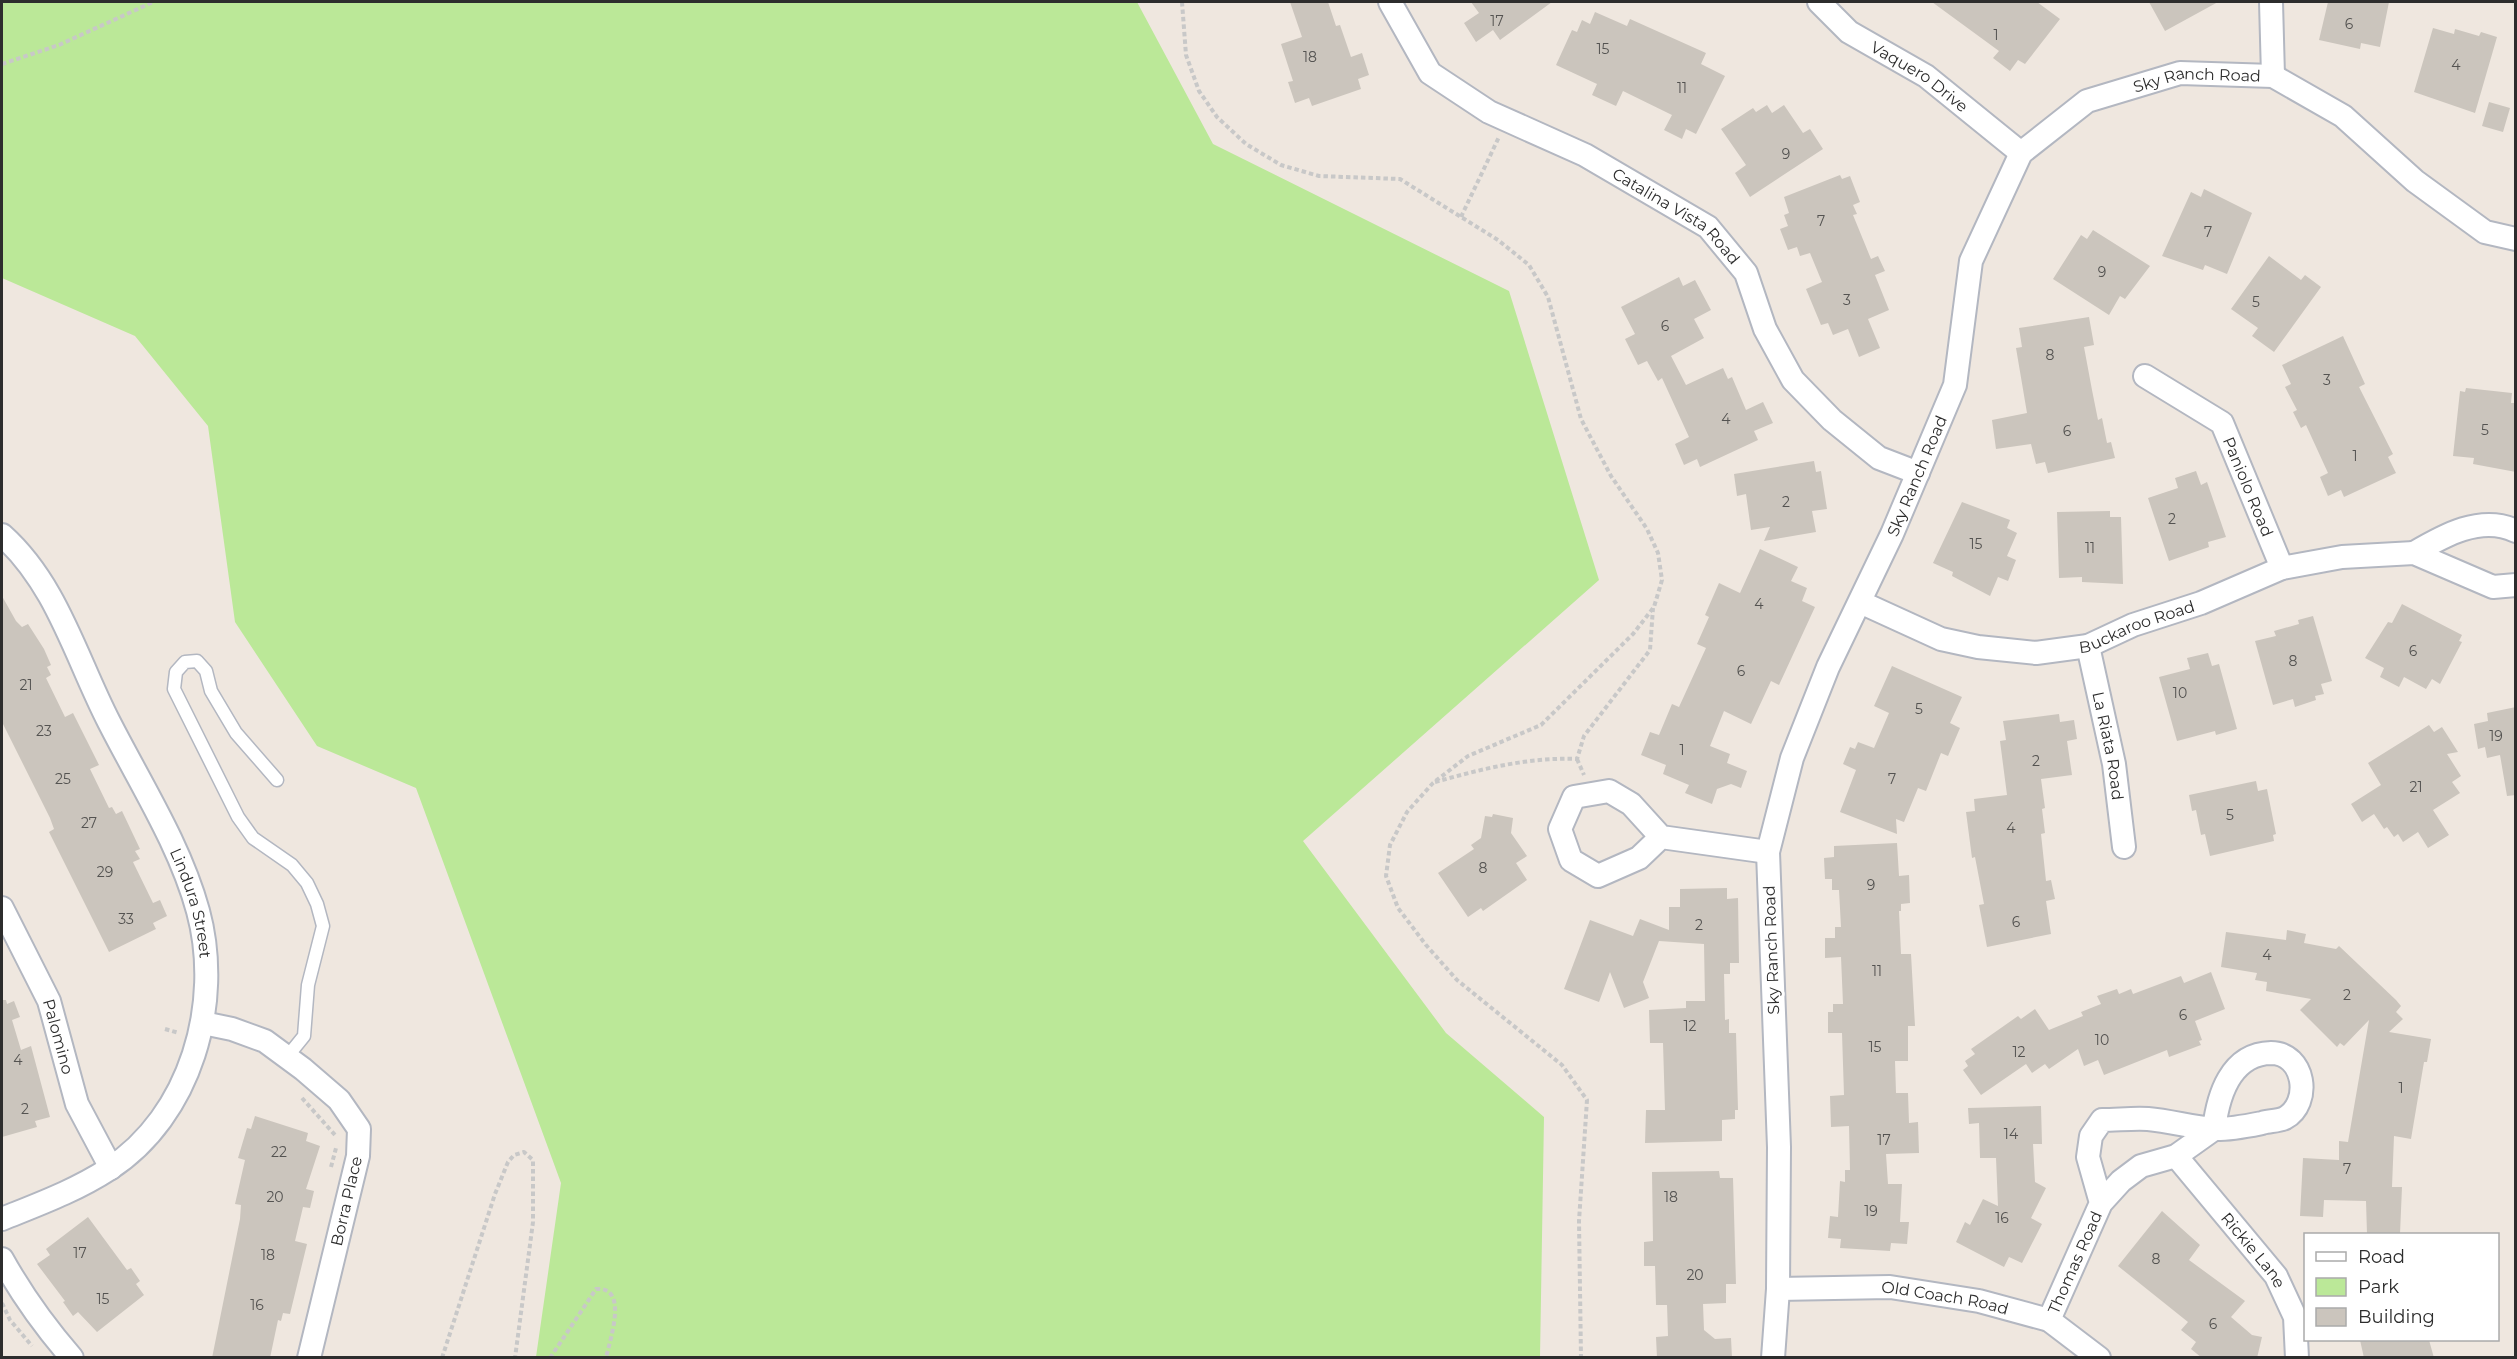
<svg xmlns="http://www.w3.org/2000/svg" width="2517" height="1359" viewBox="0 0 2517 1359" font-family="Montserrat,sans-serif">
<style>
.green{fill:#bbe898}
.building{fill:#cbc5bd}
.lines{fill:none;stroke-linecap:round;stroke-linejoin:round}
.lane-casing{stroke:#b3b7c1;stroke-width:15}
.street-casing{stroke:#b3b7c1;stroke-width:26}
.path{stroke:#c8c8c8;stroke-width:4;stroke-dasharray:4.5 3;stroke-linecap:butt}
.lane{stroke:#fff;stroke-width:12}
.street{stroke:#fff;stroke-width:22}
.labels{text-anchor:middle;stroke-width:6;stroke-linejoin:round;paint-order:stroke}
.number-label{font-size:14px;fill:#545351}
.street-label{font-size:16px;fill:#2d2d2d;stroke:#fff}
</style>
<rect width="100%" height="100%" fill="#efe7df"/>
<path class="green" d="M2 2H1137L1213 144 1509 291 1599 580 1303 841 1446 1033 1544 1117 1540 1357H536L561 1183 416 788 317 746 235 622 208 426 135 336 2 278Z"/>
<path class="building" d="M1290 2H1328L1336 26 1340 25 1351 57 1362 53 1369 75 1358 79 1361 89 1312 106 1309 98 1295 103 1288 82 1293 81 1281 44 1302 37Z
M1471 2H1552L1500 40 1493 30 1476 42 1464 23 1479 13Z
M1932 2H2037L2060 19 2025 64 2018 60 2010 71 1993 58 1999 51Z
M2149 2H2218L2165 31Z
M2328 2H2389L2380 47 2361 43 2360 49 2319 40Z
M1595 12 1627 26 1630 19 1706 53 1701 64 1725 76 1696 134 1686 129 1682 139 1664 130 1672 115 1623 91 1616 106 1592 95 1597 84 1556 65 1572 30 1577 32 1582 20 1590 24Z
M2433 28 2454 34 2455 29 2479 36 2481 32 2497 37 2475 113 2414 92Z
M2489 102 2510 108 2503 132 2482 126Z
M1767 105 1772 113 1784 105 1803 133 1810 129 1823 149 1750 197 1735 173 1746 165 1721 129 1753 108 1756 112Z
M1840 175 1842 179 1850 176 1860 202 1853 205 1857 214 1853 215 1871 259 1878 256 1885 271 1875 275 1889 310 1868 319 1880 348 1859 357 1848 329 1833 335 1828 323 1821 325 1806 289 1822 282 1810 253 1800 256 1797 247 1788 250 1780 229 1788 226 1784 215 1789 213 1784 197Z
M2204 189 2252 213 2227 274 2205 265 2203 270 2162 256 2191 192 2201 197Z
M2093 230 2150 266 2125 299 2120 296 2109 315 2053 279 2081 235 2087 239Z
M2269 256 2301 280 2305 275 2321 287 2274 352 2252 336 2258 328 2231 309Z
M1679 277 1683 286 1695 280 1711 310 1694 319 1704 338 1671 356 1686 385 1723 368 1728 379 1732 377 1746 410 1763 402 1773 423 1754 431 1758 440 1700 467 1697 459 1684 465 1675 444 1689 437 1662 378 1658 381 1647 361 1638 365 1625 339 1635 334 1621 307Z
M2089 317 2094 345 2084 347 2092 390 2098 420 2102 418 2107 443 2111 442 2115 458 2048 473 2045 462 2036 464 2031 444 1996 449 1992 420 2027 413 2016 348 2022 347 2019 328Z
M2343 336 2365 384 2359 387 2393 454 2388 457 2396 473 2344 497 2341 490 2328 496 2320 477 2328 473 2306 425 2301 428 2293 412 2297 410 2285 387 2291 384 2282 365Z
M2466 388 2512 393 2511 403H2516V472L2473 464 2474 458 2453 456 2460 391 2465 392Z
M1814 461 1816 472 1821 471 1827 509 1812 511 1816 532 1764 541 1770 527 1751 530 1746 494 1737 496 1734 474Z
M2196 471 2201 485 2207 482 2226 537 2208 542 2209 547 2169 561 2148 498 2178 488 2175 478Z
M1962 502 2010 520 2007 528 2017 533 2007 556 2016 560 2008 581 1998 577 1990 596 1952 576 1953 572 1933 563Z
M2110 511V517H2121L2123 584 2082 582V577L2059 578 2057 512Z
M1760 549 1798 567 1791 581 1807 588 1802 601 1815 607 1779 685 1771 681 1751 724 1724 711 1710 746 1730 754 1727 763 1747 771 1741 788 1731 784 1717 789 1712 804 1685 793 1689 785 1663 774 1666 765 1641 755 1650 732 1659 735 1672 704 1679 707 1706 648 1697 644 1709 617 1705 615 1719 583 1740 593Z
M2 596 16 621 22 627 28 624 44 649 51 665 47 667 51 675 46 678 65 717 73 713 99 765 90 769 109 808 112 807 116 814 122 811 140 849 135 851 140 859 133 862 153 903 160 900 167 916 153 923 156 929 109 952 49 832 54 829 50 818 2 722Z
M2402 604 2462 635 2459 641 2462 642 2440 684 2432 679 2426 689 2404 677 2399 687 2380 677 2384 668 2365 658 2388 622 2392 623Z
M2313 616 2332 681 2321 684 2324 694 2315 696 2316 700 2295 707 2293 699 2273 705 2255 641 2276 636 2274 631 2299 624 2298 620Z
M2208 653 2212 666 2219 664 2237 729 2216 735 2215 731 2177 741 2159 677 2190 669 2187 658Z
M1892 666 1962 697 1950 723 1960 728 1948 756 1941 753 1926 791 1918 788 1904 822 1896 819 1897 834 1840 812 1856 770 1843 764 1850 747 1855 749 1858 742 1874 748 1889 713 1874 706Z
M2516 707V795L2507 796 2500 755 2487 758 2485 747 2478 749 2474 724 2488 721 2487 713Z
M2059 714 2060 722 2074 720 2077 739 2067 741 2072 775 2041 779 2045 808 2042 809 2045 833 2041 834 2046 881 2051 880 2055 899 2046 901 2051 934 1987 947 1979 905 1984 904 1975 857 1972 858 1966 812 1975 811 1974 799 2007 795 2000 741 2006 740 2003 721Z
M2429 725 2434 732 2442 727 2458 752 2447 754 2461 776 2452 782 2460 793 2433 810 2449 835 2428 848 2418 832 2403 842 2398 834 2394 837 2387 827 2384 829 2374 814 2362 822 2351 804 2381 785 2368 763Z
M2256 781 2258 791 2267 789 2276 834 2273 835 2274 841 2210 856 2205 834 2201 835 2196 810 2192 811 2189 795Z
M1493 814 1513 818 1511 833 1527 856 1516 863 1527 880 1483 911 1481 908 1468 917 1438 873 1474 849 1471 845 1481 838 1485 816 1492 817Z
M1897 843 1899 876 1909 875 1910 903 1901 904V911H1899L1901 954H1911L1915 1026H1908V1061H1895L1896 1093H1908L1909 1123 1918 1122 1919 1153 1886 1154 1888 1184H1902L1900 1222H1909L1907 1244 1891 1243 1890 1251 1840 1248 1841 1239 1828 1238 1830 1216 1838 1217 1840 1181 1845 1182V1170H1850L1849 1126 1831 1127 1830 1096 1844 1095 1842 1033H1828V1012H1833V1004H1843L1841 957 1825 958V938H1835V927H1841L1839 890H1832V879H1825L1824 858 1834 857V846Z
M1727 888V899L1738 898 1739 963H1730V974H1724L1725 1020 1729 1019V1033H1736L1738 1110H1735V1119L1722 1120V1141L1645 1143 1646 1110H1665L1663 1043H1650L1649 1010 1686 1008V1001H1705L1704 944 1659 941 1643 982 1649 998 1624 1008 1610 972 1599 1002 1564 989 1590 920 1633 936 1640 919 1669 930V907H1680V889Z
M2287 930 2306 934 2304 943 2336 949 2339 946 2396 1000 2401 1006 2396 1012 2403 1019 2389 1032 2431 1039 2427 1062H2424L2411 1139 2394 1136 2392 1187H2402L2400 1234H2367L2366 1201 2324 1200 2323 1217 2300 1216 2303 1158 2339 1160V1141L2348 1142 2369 1020 2344 1046 2340 1043 2337 1047 2300 1010 2311 999 2266 991 2267 982 2255 980 2257 973 2221 967 2226 932 2286 940Z
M2211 972 2225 1009 2195 1021 2202 1040 2199 1041 2201 1045 2169 1057 2167 1050 2104 1075 2098 1060 2084 1066 2078 1049 2049 1069 2045 1064 2032 1073 2026 1064 1981 1095 1963 1070 1968 1066 1965 1061 1975 1054 1971 1049 2018 1016 2021 1019 2035 1009 2049 1030 2083 1016 2081 1012 2101 1004 2097 996 2117 989 2119 994 2131 989 2133 994 2181 976 2184 983Z
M2 1000H6L7 1004 14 1001 20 1017 12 1020 21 1050 31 1046 50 1117 35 1121 37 1127 2 1137Z
M2041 1106 2042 1144H2033L2035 1182 2046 1188 2031 1218 2042 1224 2022 1263 2009 1257 2004 1267 1956 1242 1965 1222 1970 1225 1983 1199 1998 1206 1996 1158H1980L1979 1123 1969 1124 1968 1108Z
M255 1116 308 1133 306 1141 320 1146 306 1189 314 1191 310 1208 303 1207 295 1241 307 1244 290 1314 283 1313 281 1321 278 1320 270 1358H212L240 1219 241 1205 235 1204 245 1160 238 1158 247 1128 251 1129Z
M1719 1171 1720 1178H1733L1736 1284H1726V1303L1703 1304 1704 1330 1715 1339 1731 1338 1732 1358H1657L1656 1337 1668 1336 1667 1305H1656L1655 1266H1644V1242L1653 1241 1652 1172Z
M2162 1211 2200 1245 2189 1260 2245 1301 2231 1317 2252 1335 2262 1337 2257 1358H2202L2191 1349 2196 1342 2181 1330 2188 1322 2118 1266Z
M88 1217 127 1270 131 1268 140 1281 136 1284 144 1295 97 1332 78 1312 73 1316 63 1302 65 1301 37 1264 50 1255 46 1249Z
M2360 1340H2429L2434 1358H2364Z"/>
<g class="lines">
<g class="lane-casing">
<path id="lane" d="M277 780 236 733 211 691 206 671 197 661 185 662 176 672 174 689 238 817 253 838 292 865 307 883 317 904 323 926 308 985 304 1036 287 1057"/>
</g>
<g class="street-casing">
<g id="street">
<path id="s1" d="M1390 2 1430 73 1489 112 1585 155 1708 227 1746 273 1765 329 1793 380 1832 420 1879 458 1918 473"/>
<path id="s2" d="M1819 2 1849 32 1926 76 2021 153"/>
<path d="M2271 2 2273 76"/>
<path id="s3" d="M2145 376 2222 423 2282 568"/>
<path id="s4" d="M2 535C57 584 76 658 109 722 140 783 180 845 198 911 223 1003 191 1116 109 1169 75 1191 39 1204 2 1219"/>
<path d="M2414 553C2443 536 2481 514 2516 531"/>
<path id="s5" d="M1860 602 1941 639 1978 647 2036 653 2088 646 2133 625 2201 603 2282 568 2342 557 2414 553 2493 587 2516 585"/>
<path id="s6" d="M2088 646 2114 764 2124 847"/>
<path d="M1661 837 1639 858 1598 876 1571 860 1560 829 1574 797 1609 791 1631 804 1661 837 1768 852"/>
<path id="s7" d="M2 908 49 1001 77 1104 111 1168"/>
<path d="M203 1023 232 1029 265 1041 303 1069 339 1100 359 1129 358 1156 309 1358"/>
<path id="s8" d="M2176 1156 2276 1276 2295 1317 2297 1358"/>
<path d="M2 1259C22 1295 45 1327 72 1358"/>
<path id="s9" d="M1778 1289 1890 1287 1979 1301 2049 1320 2099 1358"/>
<path id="s10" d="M2049 1320 2101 1203 2088 1157 2091 1136 2102 1120C2117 1120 2133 1118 2148 1119 2170 1121 2191 1127 2212 1129 2228 1130 2247 1126 2262 1123 2269 1121 2279 1121 2285 1118 2312 1103 2305 1053 2271 1053 2230 1054 2218 1096 2214 1129L2176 1156 2141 1166 2121 1181 2101 1203"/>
<path id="s11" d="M1773 1358 1778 1289 1779 1147 1768 852 1792 758 1828 667 1892 534 1955 385 1971 261 2021 153 2087 101 2180 73 2273 76 2343 116 2415 181 2485 232 2516 239"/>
</g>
</g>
<path class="path" d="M1182 2 1186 55 1199 91 1217 117 1246 144 1281 165 1319 176 1400 179 1498 240 1529 265 1548 297 1581 419 1611 476 1647 529 1658 553 1662 580 1654 607 1633 634 1541 725 1468 756 1433 783 1407 812 1390 845 1386 876 1398 908 1426 945 1457 980 1562 1065 1587 1100 1579 1221 1581 1358
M2 64 59 45 153 2
M1461 217 1499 137
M1577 759 1584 775
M1435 782C1482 769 1528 757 1577 759L1584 736 1650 650 1653 608
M165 1029 179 1033
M302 1098 335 1135
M331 1167 336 1148
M2 1303 10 1320 32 1346
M442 1358 495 1194 508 1162 514 1155 524 1152 533 1160V1222L515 1358
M550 1358 596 1289C629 1286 610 1339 606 1358"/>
<use href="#lane" class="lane"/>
<use href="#street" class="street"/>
</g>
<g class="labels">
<g class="number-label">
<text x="1497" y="26">17</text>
<text x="2349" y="29">6</text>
<text x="1996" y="40">1</text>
<text x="1603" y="54">15</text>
<text x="1310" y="62">18</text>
<text x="2456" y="70">4</text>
<text x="1682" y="93">11</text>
<text x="1786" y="159">9</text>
<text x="1821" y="226">7</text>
<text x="2208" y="237">7</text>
<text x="2102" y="277">9</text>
<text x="1847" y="305">3</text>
<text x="2256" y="307">5</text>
<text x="1665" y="331">6</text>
<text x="2050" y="360">8</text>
<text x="2327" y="385">3</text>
<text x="1726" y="424">4</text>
<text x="2485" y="435">5</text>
<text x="2067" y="436">6</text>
<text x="2355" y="461">1</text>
<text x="1786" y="507">2</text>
<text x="2172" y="524">2</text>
<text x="1976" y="549">15</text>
<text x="2090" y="553">11</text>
<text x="1759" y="609">4</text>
<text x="2413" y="656">6</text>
<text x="2293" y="666">8</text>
<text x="1741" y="676">6</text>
<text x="26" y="690">21</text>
<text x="2180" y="698">10</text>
<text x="1919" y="714">5</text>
<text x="44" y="736">23</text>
<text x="2496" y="741">19</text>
<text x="1682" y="755">1</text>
<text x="2036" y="766">2</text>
<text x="63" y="784">25</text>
<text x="1892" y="784">7</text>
<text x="2416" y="792">21</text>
<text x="2230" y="820">5</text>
<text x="89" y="828">27</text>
<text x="2011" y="833">4</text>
<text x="1483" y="873">8</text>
<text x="105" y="877">29</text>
<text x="1871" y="890">9</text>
<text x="126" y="924">33</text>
<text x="2016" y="927">6</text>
<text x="1699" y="930">2</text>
<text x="2267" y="960">4</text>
<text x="1877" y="976">11</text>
<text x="2347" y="1000">2</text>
<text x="2183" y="1020">6</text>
<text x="1690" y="1031">12</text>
<text x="2102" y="1045">10</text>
<text x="1875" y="1052">15</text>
<text x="2019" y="1057">12</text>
<text x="18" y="1065">4</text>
<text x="2401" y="1093">1</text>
<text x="25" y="1114">2</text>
<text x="2011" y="1139">14</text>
<text x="1884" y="1145">17</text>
<text x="279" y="1157">22</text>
<text x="2347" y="1174">7</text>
<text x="275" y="1202">20</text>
<text x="1671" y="1202">18</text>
<text x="1871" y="1216">19</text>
<text x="2002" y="1223">16</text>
<text x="80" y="1258">17</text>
<text x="268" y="1260">18</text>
<text x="2156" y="1264">8</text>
<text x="1695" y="1280">20</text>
<text x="103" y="1304">15</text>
<text x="257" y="1310">16</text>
<text x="2213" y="1329">6</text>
</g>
<g class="street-label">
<text dy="6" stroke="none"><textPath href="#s2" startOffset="126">Vaquero Drive</textPath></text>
<text dy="6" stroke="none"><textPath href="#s11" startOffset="1452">Sky Ranch Road</textPath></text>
<text dy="6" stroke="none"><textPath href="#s1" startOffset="368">Catalina Vista Road</textPath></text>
<text dy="6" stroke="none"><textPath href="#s11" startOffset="912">Sky Ranch Road</textPath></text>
<text dy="6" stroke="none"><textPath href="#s3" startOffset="159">Paniolo Road</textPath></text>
<text dy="6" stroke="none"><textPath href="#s5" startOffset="290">Buckaroo Road</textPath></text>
<text dy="6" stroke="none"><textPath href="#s6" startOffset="102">La Riata Road</textPath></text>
<text dy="6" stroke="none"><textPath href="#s4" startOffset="417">Lindura Street</textPath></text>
<text transform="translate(1771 950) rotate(-92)" y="6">Sky Ranch Road</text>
<text dy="6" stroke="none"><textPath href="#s7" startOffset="141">Palomino</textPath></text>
<text transform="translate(346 1201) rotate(-77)" y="6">Borra Place</text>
<text dy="6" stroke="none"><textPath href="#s8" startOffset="122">Rickie Lane</textPath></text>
<text dy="6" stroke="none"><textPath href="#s10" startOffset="63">Thomas Road</textPath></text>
<text dy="6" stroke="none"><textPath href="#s9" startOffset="168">Old Coach Road</textPath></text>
</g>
</g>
<rect width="2517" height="1359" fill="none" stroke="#2d2d2d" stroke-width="6"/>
<rect x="2304" y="1233" width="195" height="108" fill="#ffffff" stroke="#ababab" stroke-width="1.5"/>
<rect x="2316" y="1252" width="30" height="9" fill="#ffffff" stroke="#ababab" stroke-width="1.5"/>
<text x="2358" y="1263" font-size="18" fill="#2d2d2d">Road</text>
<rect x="2316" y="1278" width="30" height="18" fill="#bbe898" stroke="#ababab" stroke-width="1.5"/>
<text x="2358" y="1293" font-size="18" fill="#2d2d2d">Park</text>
<rect x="2316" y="1308" width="30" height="18" fill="#cbc5bd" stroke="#ababab" stroke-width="1.5"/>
<text x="2358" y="1323" font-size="18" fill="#2d2d2d">Building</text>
</svg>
